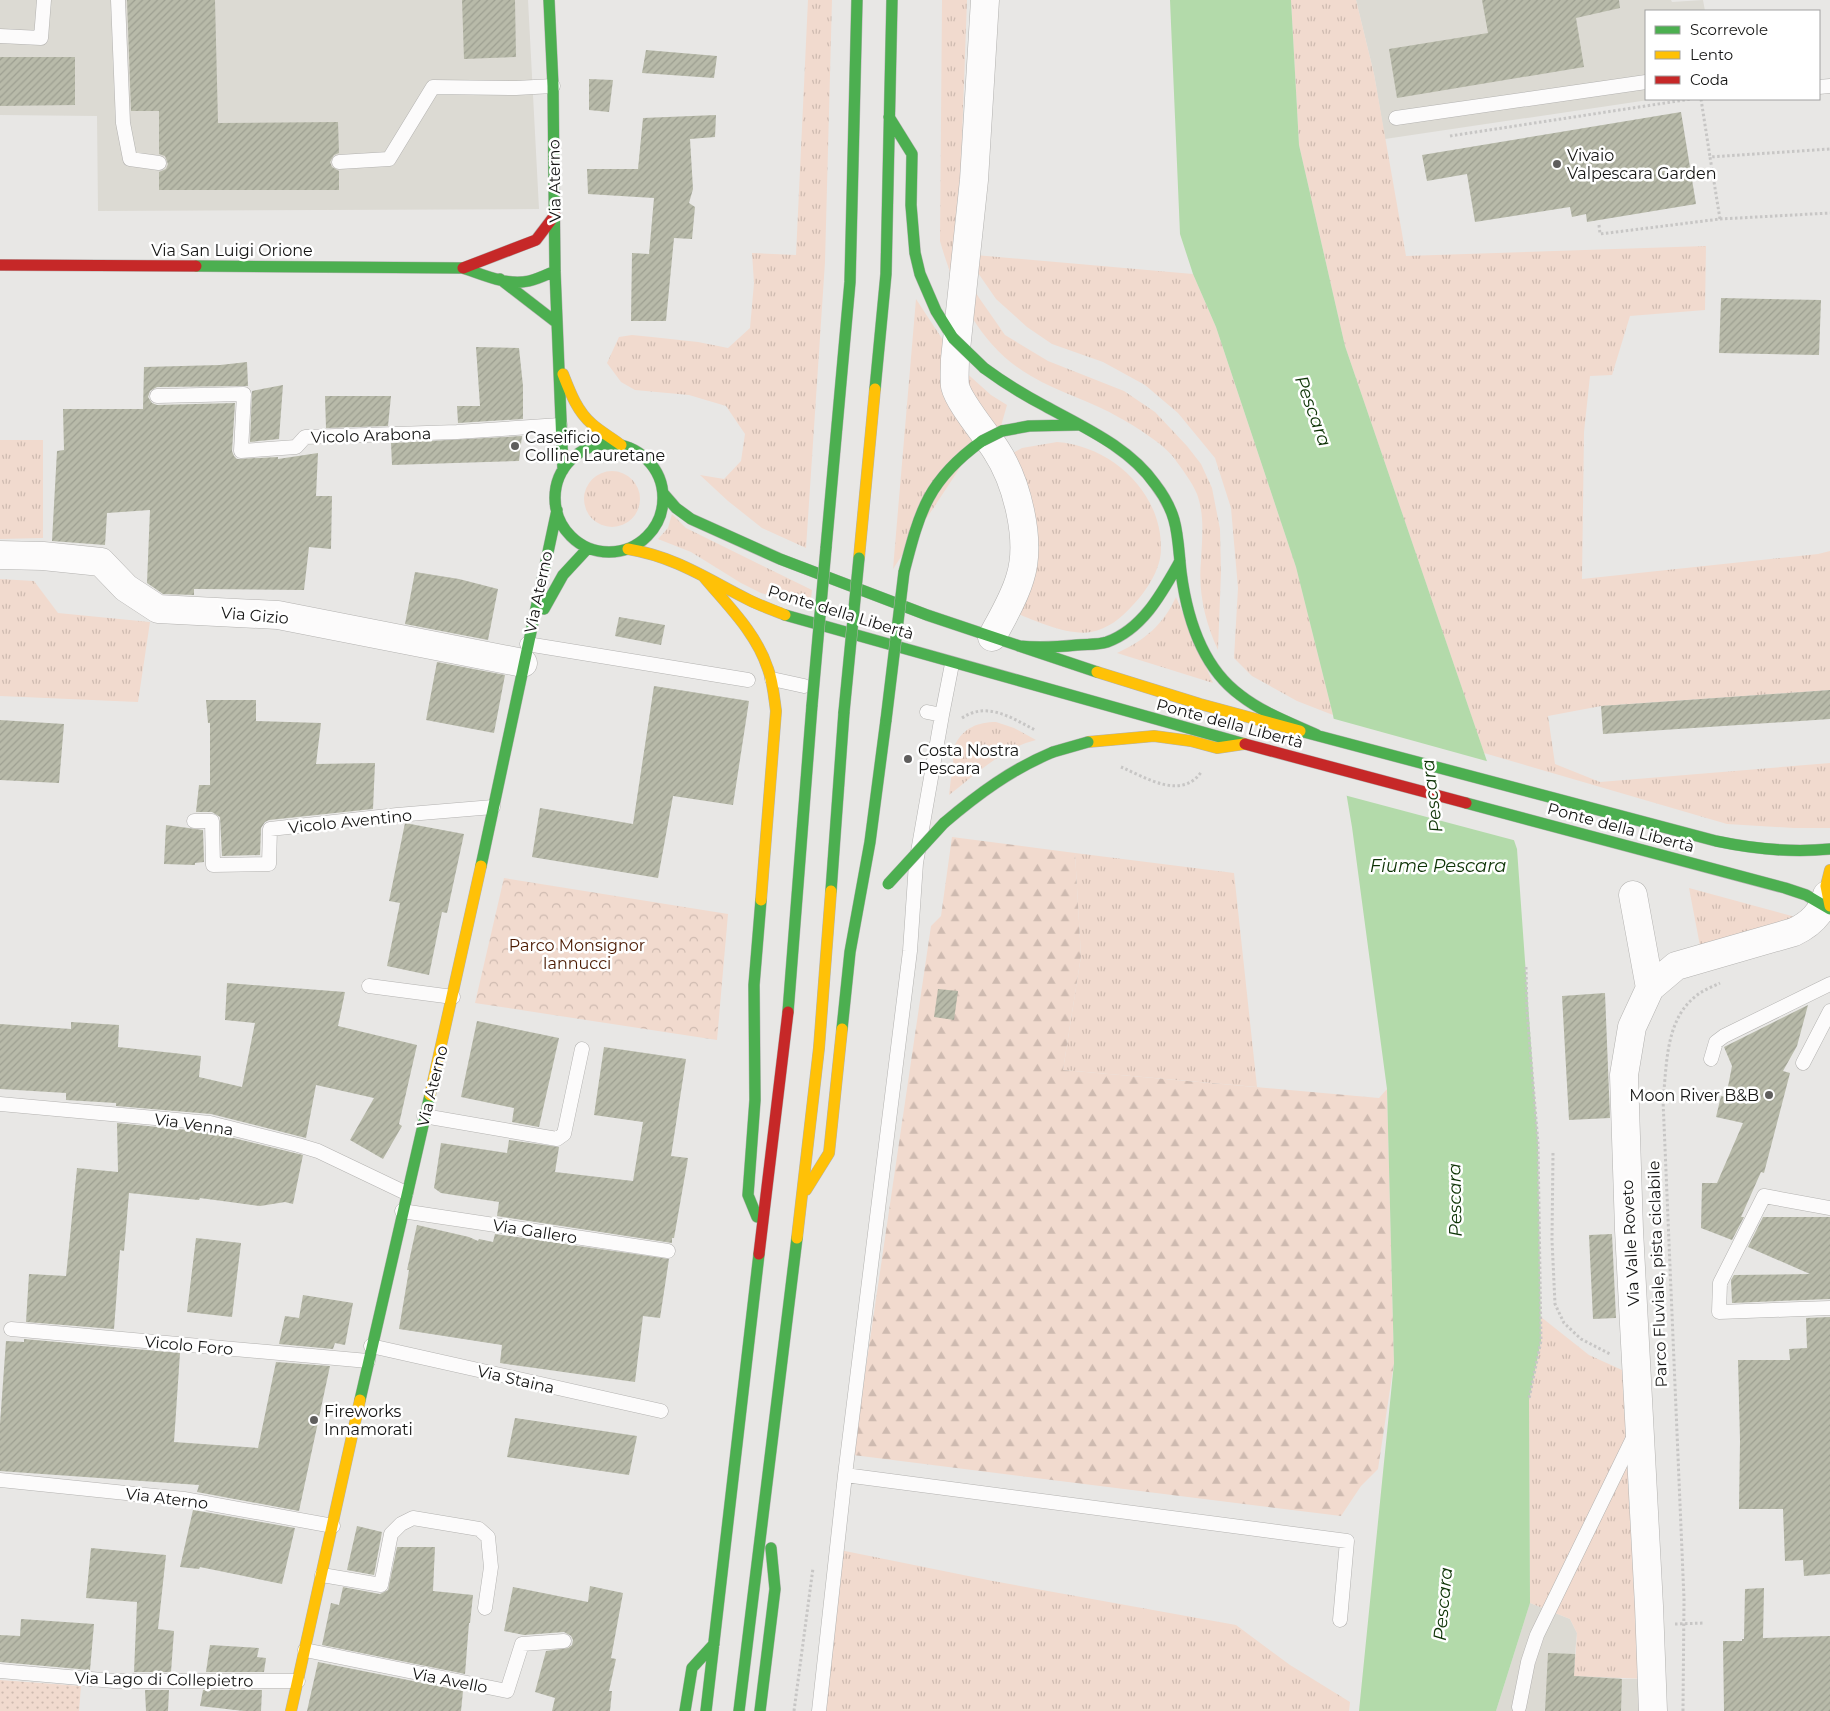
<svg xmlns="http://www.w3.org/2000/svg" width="1830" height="1711" viewBox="0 0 1830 1711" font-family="Montserrat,sans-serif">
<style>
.built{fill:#dcdad3}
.grass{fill:url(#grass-tufts)}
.forest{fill:url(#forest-firs)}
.park{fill:url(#park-crowns)}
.garden{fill:url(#garden-dots)}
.water{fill:#b3daaa}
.pier{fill:#e8e7e5}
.building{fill:url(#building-hatch)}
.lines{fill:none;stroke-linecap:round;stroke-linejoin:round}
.lane-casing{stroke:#b3b2b0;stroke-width:15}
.street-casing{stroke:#b3b2b0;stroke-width:29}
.fast-casing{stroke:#b3b2b0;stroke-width:12}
.slow-casing{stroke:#b3b2b0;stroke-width:12}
.jam-casing{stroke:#b3b2b0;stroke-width:12}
.path{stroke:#c7c6c5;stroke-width:3;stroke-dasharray:2.5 2.5;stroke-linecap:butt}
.lane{stroke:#fcfbfb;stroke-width:14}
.street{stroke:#fcfbfb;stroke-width:28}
.fast{stroke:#4caf50;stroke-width:11}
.slow{stroke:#ffc107;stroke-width:11}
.jam{stroke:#c62828;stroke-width:11}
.fast-bridge-casing{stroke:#b3b2b0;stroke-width:12;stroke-linecap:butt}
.fast-bridge{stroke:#4caf50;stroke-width:11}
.poi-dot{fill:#5f5e5d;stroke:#fff;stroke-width:2}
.labels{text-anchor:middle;stroke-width:5;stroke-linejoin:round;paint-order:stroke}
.poi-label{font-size:16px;fill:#151514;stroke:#fff;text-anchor:start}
.street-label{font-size:16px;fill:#151514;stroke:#fff}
.park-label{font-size:16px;fill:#4a1900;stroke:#fff}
.water-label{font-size:18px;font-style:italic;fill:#0d3305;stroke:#fff}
</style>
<defs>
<pattern id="grass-tufts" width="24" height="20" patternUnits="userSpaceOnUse" patternTransform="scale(1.25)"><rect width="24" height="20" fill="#f1dace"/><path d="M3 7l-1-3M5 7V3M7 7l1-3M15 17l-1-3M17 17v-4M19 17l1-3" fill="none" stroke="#cebab0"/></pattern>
<pattern id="forest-firs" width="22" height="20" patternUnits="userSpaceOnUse" patternTransform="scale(1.25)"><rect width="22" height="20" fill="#f1dace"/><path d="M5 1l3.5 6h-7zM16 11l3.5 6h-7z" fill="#cebab0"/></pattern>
<pattern id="park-crowns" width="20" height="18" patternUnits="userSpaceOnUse" patternTransform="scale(1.25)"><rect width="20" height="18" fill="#f1dace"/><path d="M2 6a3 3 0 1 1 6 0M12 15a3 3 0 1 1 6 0" fill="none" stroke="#cebab0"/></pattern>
<pattern id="garden-dots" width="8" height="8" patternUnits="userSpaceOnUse" patternTransform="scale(1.25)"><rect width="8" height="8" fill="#f1dace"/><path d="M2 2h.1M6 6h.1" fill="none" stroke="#cebab0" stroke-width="1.8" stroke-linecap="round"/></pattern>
<pattern id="building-hatch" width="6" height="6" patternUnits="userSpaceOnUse" patternTransform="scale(1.25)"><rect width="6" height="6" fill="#b8baa9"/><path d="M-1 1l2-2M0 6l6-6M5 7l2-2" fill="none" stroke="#9d9f91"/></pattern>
</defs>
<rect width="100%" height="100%" fill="#e8e7e5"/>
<path class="built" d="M0 0H528L539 209 98 211 97 116 0 115Z
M1356 0H1671L1672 2 1703 0 1705 11H1646V99H1655L1385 139 1374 74Z
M1530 1603 1570 1619 1577 1633 1575 1654 1622 1679H1648V1711H1496Z"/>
<path class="grass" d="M808 0H832L825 262 806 548 762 528 728 501 700 475 724 479 741 461 745 434 726 406 689 395 635 390 621 382 607 363 619 337 632 335 652 337 698 342 728 348 750 328 754 283 752 253 796 255Z
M942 0H967L958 248 975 292 1005 335 1048 361 1124 391 1155 412 1187 446 1201 464 1212 488 1220 529 1221 572 1218 650C1205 622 1198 592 1201 561 1202 539 1205 516 1197 494 1192 482 1182 469 1174 458 1165 445 1135 426 1120 418 1092 401 1059 393 1031 376 981 348 955 294 940 241Z
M1291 0H1356L1374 74 1406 256 1706 246 1705 310 1630 316 1612 375 1590 376 1584 432 1582 579 1818 554 1830 551V690L1601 706 1548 716 1555 764 1600 782 1830 763V828H1794L1727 824 1484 753 1345 346 1299 145Z
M975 255 1193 274 1216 327 1296 567 1333 715 1297 701 1252 676 1234 658 1238 588 1231 508 1215 458 1178 413 1145 385 1103 362 1052 344 1027 327 996 299 976 270Z
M916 299 962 369 991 395 1007 405 1001 426 981 436 893 569Z
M0 440H43V538L0 539Z
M1057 442C1112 446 1162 493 1161 549 1161 569 1146 592 1132 606 1121 618 1108 629 1091 632 1067 636 1033 620 1011 611L1020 604 1009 455 1022 448Z
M584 499a28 28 0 1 1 56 0a28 28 0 1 1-56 0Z
M672 514 686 528 812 590 810 608 761 593 741 583 691 552 658 539 668 528Z
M0 579 34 581 58 613 150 622 138 702 0 696Z
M1176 597 1213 683 1117 653C1145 640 1163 625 1176 597Z
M996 722 1014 728 1036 740C1003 748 975 775 949 795L955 745C963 728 978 722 996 722Z
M1075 853 1234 873 1257 1087 1063 1070 1081 956Z
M1689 888 1799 918 1701 951Z
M1541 1317 1589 1355 1633 1375 1648 1679 1574 1676 1577 1633 1570 1619 1530 1603 1529 1400 1541 1341Z
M840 1550 993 1581 1236 1625 1290 1665 1350 1702 1349 1711H823Z"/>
<path class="forest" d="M952 837 1075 853 1081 956 1063 1070 1379 1098 1387 1089 1394 1363 1378 1469 1361 1486 1341 1516 853 1455 931 926 941 916Z"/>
<path class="park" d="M504 878 728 914 717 1040 475 1003Z"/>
<path class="garden" d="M0 1680 81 1686 79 1711H0Z"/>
<path class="water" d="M1170 0H1291L1299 145 1345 346 1517 849 1538 1143 1541 1341 1529 1400 1530 1603 1496 1711H1359L1394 1363 1387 1089 1352 827 1333 715 1296 567 1216 327 1193 274 1180 234Z"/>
<path class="pier" d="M1331 718 1490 762 1517 841 1344 795Z"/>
<path class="building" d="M127 0H215L218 123 338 122 339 153 334 155 330 162 332 167 339 171V190H159V172L166 169 168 164 165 156 159 154V111H131Z
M462 0H515L516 57 464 59Z
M1482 0H1619L1620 8 1576 18 1584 67 1397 98 1389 49 1488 33Z
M646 50 717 56 714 78 642 73Z
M0 57H75V105L0 106Z
M589 79 613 80 609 112 589 110Z
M1681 112 1696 204 1587 222 1586 214 1572 217 1570 207 1475 222 1467 174 1427 181 1422 155Z
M716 115 715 137 690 139 693 189 689 203 695 207 692 239 674 238 666 321H631L632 253 649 254 654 198 588 194 587 169H638L643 118Z
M1721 298 1821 300 1819 355 1719 353Z
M476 347 519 348 523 386V419L458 423 457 406H480Z
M247 362 248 386 157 387 150 391 148 397 152 403 157 405 235 403 232 451 234 456 237 459 278 457V459L318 453 316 496H332L331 549 309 547 304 590 194 589V595L163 594 147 583 150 510 107 513 105 545 52 541 57 451 64 450 63 409H143L144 367 220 365Z
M283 385 279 439 250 442 252 391Z
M325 396H391L388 426 326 428Z
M522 436 519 461 392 465 391 443Z
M415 572 459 579 498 589 488 640 405 624Z
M619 617 665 625 661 645 615 636Z
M437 662 505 675 494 733 426 720Z
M654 686 749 701 733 805 673 796 658 878 532 857 540 808 633 824Z
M1830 690V719L1603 734 1601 706Z
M206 700H256V721L321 723 316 764 375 763 373 809 269 820 265 822 261 828 260 855 222 856 220 817 212 812H196L199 785H210V723H208Z
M0 720 64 724 59 783 0 780Z
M405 823 464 834 447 913 442 912 429 975 387 966 400 903 389 901Z
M166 825 203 830 204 862 195 863V865L164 864Z
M227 983 345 992 338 1026 417 1045 399 1124 402 1126 383 1159 350 1140 374 1098 316 1085 306 1138 211 1114 116 1106V1103L66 1100V1093L0 1089V1024L71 1029V1022L119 1025 118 1047 201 1056 199 1077 242 1087 255 1023 225 1020Z
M938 989 958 991 954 1020 934 1017Z
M1605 993 1610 1118 1569 1120 1562 996Z
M1808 1005 1797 1046 1783 1071 1790 1073 1764 1173 1761 1172 1741 1217H1744L1732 1240 1701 1228 1702 1183H1717L1743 1123 1716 1117 1721 1096 1726 1097 1732 1066 1724 1047Z
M477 1021 559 1038 539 1127 512 1122 514 1108 461 1097Z
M604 1047 686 1059 671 1156 688 1158 674 1238H672V1243L497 1216 499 1202 441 1193 434 1188 441 1143 507 1153 509 1140 559 1147 555 1172 633 1181 643 1122 594 1115Z
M117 1123 209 1132 303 1155 293 1204 285 1202 260 1206 200 1198 199 1200 129 1193 124 1251 120 1250 114 1329 26 1322 29 1274 66 1276 77 1168 118 1172Z
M1763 1217H1830V1299L1732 1303 1731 1280 1734 1275 1810 1274 1748 1247Z
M417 1225 469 1237 478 1241 479 1239 493 1242 495 1234 669 1259 660 1318 643 1316 635 1382 500 1363 502 1345 399 1329 409 1270H407Z
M1612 1234 1616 1318 1593 1319 1589 1235Z
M196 1238 241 1243 232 1317 187 1312Z
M303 1295 353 1303 345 1345 335 1343 333 1349 279 1344 285 1316 299 1318Z
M1830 1317V1574L1804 1576 1803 1560 1785 1561 1783 1509H1739L1740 1441 1738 1360H1790L1789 1349 1807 1348 1806 1318Z
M24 1339 180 1353 174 1442 258 1448 276 1362 330 1366 299 1511 197 1492 199 1485 0 1471V1424L6 1341 24 1342Z
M515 1418 637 1436 629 1475 507 1457Z
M193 1510 295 1528 282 1584 200 1567 199 1569 180 1567Z
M357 1526 382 1532 374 1575 347 1570Z
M397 1547H435L433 1591 473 1595 470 1623H469L465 1674 322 1645 331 1603 339 1605 343 1587 380 1594 388 1590Z
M91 1548 166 1555 158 1629 174 1631 171 1672H134L137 1602 86 1598Z
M590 1586 623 1593 611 1658 616 1659 609 1691H612L610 1711H552L555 1698 535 1692 546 1651 568 1648 572 1645 573 1640 571 1636 564 1632 524 1635 504 1631 513 1587 588 1602Z
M1764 1588 1763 1638 1830 1636V1711H1724L1723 1641H1742V1639H1744L1745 1589Z
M21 1619 94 1624 90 1670 0 1662V1635L20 1636Z
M210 1645 259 1648 257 1657 266 1658 264 1672H206Z
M1548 1653 1575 1654 1574 1676 1622 1679 1621 1711H1545Z
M318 1662 463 1691 461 1711H307Z
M145 1690H169L168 1711H146Z
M203 1690H262L261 1711H244L200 1706Z"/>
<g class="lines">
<g class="lane-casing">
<path id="lane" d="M118 0 123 123 130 159 159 163
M0 36 41 38 44 0
M1819 87 1830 86
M1396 118 1646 82
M339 162 389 159 433 87 516 88 553 86
M157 396 244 394 241 451 296 447 305 437 457 432 560 425
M527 644 748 680
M772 679 804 686
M927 712 942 715 952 664
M194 821H212L213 865 269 864 270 829 397 815 493 807
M369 986 453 997
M1711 1059 1716 1042 1724 1036 1830 984
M1803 1063 1830 1011
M0 1104 210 1123 298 1145 318 1151 406 1193
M424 1116 557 1139 564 1134 582 1049
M1830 1208 1764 1196 1720 1283 1719 1312 1830 1308
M402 1211 668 1251
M11 1329 368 1361
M371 1346 661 1411
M845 1475 1347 1541 1340 1620
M0 1480 184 1499 333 1526
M322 1575 381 1585 391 1534 401 1524 413 1518 479 1529 488 1537 491 1567 485 1608
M305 1650 507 1691 522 1644 564 1641
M0 1671 114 1681H298
M1519 1707 1528 1662 1537 1635 1635 1434
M819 1711 845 1475 910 951 916 863 942 715"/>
</g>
<g class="street-casing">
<path id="street" d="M985 0 974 180 955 359C955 367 954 377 955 386 959 403 986 434 996 450 1017 482 1032 541 1020 578 1014 599 1002 618 992 637
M0 555 43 556 101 562 126 588 158 609 278 615 523 663
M1633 895 1650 988
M1653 1711 1649 1606 1629 1230 1624 1075 1632 1027 1650 988 1676 966 1794 932C1811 924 1822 913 1827 895"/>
</g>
<g class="fast-casing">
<path id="fast" d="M549 0 553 86 555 271 563 470
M889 117 912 154 911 205 915 253 920 274 936 311 953 338
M196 266 463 268C484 275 507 286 529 281 538 279 546 275 555 271
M500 279 557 323
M984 368C1003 382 1024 395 1045 406 1083 427 1129 447 1155 484 1179 515 1177 535 1181 572 1187 618 1202 667 1240 695 1263 713 1291 723 1317 735
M875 389 886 274 892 0
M1002 431 1029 426 1076 425
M555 498a54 54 0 1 1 108 0a54 54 0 1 1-108 0Z
M663 493 676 508 691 519 780 559 927 615 1097 672
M826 548 850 282 857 0
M904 572C920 510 928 480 982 441
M544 609 563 575 588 548
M785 615 1245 744
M1019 646C1038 648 1057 647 1077 645 1087 644 1098 645 1107 642 1143 629 1162 593 1180 561
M1300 731 1716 841C1754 849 1791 853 1830 849
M1466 803 1785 888 1806 895 1830 909
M944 823C978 794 1012 769 1053 752
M481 866 557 510
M831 891 844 712
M788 1012 812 705
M842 1029 850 952 870 842 886 720
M757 1217 748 1195 755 1100 754 985 761 900
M360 1400 430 1095
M685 1711 692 1668 714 1644
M706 1711 759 1254
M739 1711 797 1238
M760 1711 775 1589 771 1548"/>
</g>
<g class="slow-casing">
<path id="slow" d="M563 374C570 392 577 411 592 424 601 432 612 438 621 445
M628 549C676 557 707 579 749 600 761 606 773 610 785 615
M859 558 875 389
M703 576C727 605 756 632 768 669 773 682 774 697 776 711L761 900
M1097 672 1200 704 1300 731
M1088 742 1154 736 1191 741 1217 748 1244 744
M1830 870 1826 886 1830 906
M430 1095 481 866
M806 1190 829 1153 842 1029
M797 1238 819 1048 831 891
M291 1711 360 1400"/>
</g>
<g class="jam-casing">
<path id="jam" d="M0 265 196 266
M463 268 536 240 555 215
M1245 744 1466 803
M759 1254 788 1012"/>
</g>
<path class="path" d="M1701 99 1710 157
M1450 136 1691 99
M1720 219 1710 157 1830 149
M1599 225 1600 234 1720 219 1830 213
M962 718C987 701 1012 718 1035 730
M1121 767C1147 778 1182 801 1202 771
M1526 967 1527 1011 1538 1143 1541 1341 1529 1399
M1553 1153 1552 1240 1555 1304 1564 1323 1581 1339 1610 1354
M1675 1624 1705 1623
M794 1711 813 1568
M1683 1711 1684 1599 1663 1100C1667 1065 1665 1020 1696 996 1703 990 1712 987 1720 983"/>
<use href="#lane" class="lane"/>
<use href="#street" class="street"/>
<use href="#fast" class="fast"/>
<use href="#slow" class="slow"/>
<use href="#jam" class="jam"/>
<g class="fast-bridge-casing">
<path id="fast-bridge" d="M953 338 984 368
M982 441 1002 431
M812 705 826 548
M844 712 859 558
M886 720 904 572
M1053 752 1088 742
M888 884 944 823"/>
</g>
<use href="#fast-bridge" class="fast-bridge"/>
</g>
<g class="poi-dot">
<circle cx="1557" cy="164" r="5"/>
<circle cx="515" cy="446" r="5"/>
<circle cx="908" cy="759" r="5"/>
<circle cx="1769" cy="1095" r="5"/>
<circle cx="314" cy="1420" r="5"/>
</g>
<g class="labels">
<g class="poi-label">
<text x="1567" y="161">Vivaio<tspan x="1567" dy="18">Valpescara Garden</tspan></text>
<text x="525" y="443">Caseificio<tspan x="525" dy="18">Colline Lauretane</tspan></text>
<text x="918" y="756">Costa Nostra<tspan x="918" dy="18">Pescara</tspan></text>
<text x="1759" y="1101" text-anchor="end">Moon River B&amp;B</text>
<text x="324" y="1417">Fireworks<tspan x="324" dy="18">Innamorati</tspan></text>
</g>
<g class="street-label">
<text transform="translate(554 181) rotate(-91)" y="6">Via Aterno</text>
<text x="232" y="256">Via San Luigi Orione</text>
<text transform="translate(371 435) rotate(-2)" y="6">Vicolo Arabona</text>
<text transform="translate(538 592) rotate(-78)" y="6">Via Aterno</text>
<text transform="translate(841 612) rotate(17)" y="6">Ponte della Libertà</text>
<text transform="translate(255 615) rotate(5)" y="6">Via Gizio</text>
<text transform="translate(1230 723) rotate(15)" y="6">Ponte della Libertà</text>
<text transform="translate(350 821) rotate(-6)" y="6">Vicolo Aventino</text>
<text transform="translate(1621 827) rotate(15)" y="6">Ponte della Libertà</text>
<text transform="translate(432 1086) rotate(-76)" y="6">Via Aterno</text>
<text transform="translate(194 1124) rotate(8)" y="6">Via Venna</text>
<text transform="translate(535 1231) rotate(9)" y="6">Via Gallero</text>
<text transform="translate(1630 1243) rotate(-93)" y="6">Via Valle Roveto</text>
<text transform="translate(1657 1274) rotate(-92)" y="6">Parco Fluviale, pista ciclabile</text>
<text transform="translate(189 1345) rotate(5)" y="6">Vicolo Foro</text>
<text transform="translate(516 1379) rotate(13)" y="6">Via Staina</text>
<text transform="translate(167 1498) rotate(7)" y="6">Via Aterno</text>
<text transform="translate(164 1679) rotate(1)" y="6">Via Lago di Collepietro</text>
<text transform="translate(450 1680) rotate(11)" y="6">Via Avello</text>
</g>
<g class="park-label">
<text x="577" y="951">Parco Monsignor<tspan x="577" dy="18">Iannucci</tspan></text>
</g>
<g class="water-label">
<text transform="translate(1313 411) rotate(70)" y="6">Pescara</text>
<text transform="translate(1432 796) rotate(-97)" y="6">Pescara</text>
<text x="1438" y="872">Fiume Pescara</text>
<text transform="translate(1455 1200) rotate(-91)" y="6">Pescara</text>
<text transform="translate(1443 1604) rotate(-85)" y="6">Pescara</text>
</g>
</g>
<rect x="1645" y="10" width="175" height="90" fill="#ffffff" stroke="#a1a1a1"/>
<rect x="1655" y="26" width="25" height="8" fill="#4caf50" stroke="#a1a1a1"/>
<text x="1690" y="35" font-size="15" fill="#151514">Scorrevole</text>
<rect x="1655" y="51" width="25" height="8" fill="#ffc107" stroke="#a1a1a1"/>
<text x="1690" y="60" font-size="15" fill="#151514">Lento</text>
<rect x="1655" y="76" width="25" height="8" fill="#c62828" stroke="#a1a1a1"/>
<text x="1690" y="85" font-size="15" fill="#151514">Coda</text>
</svg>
